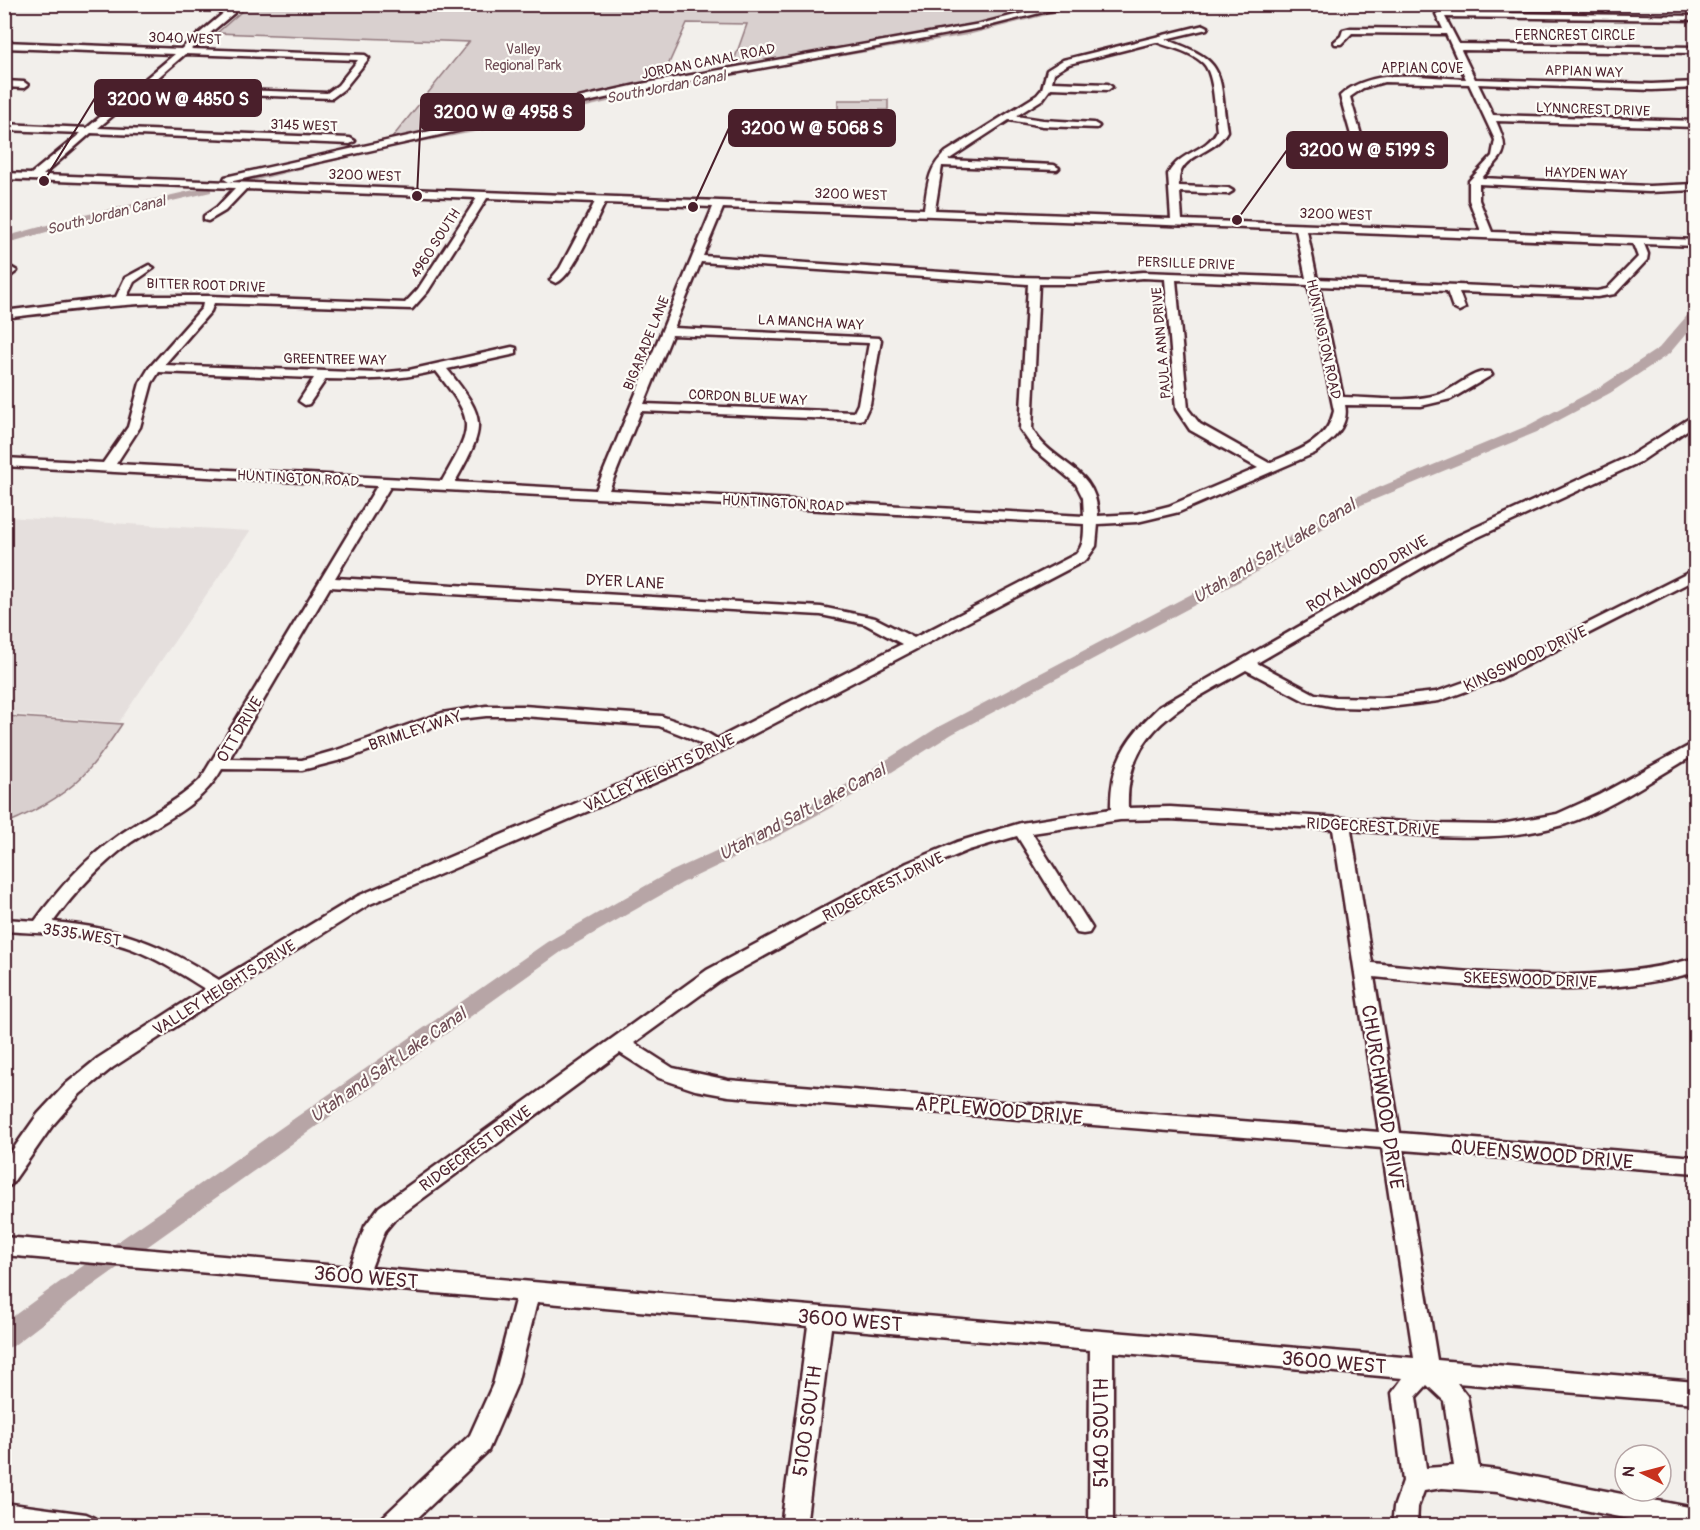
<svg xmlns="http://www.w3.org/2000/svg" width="1700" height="1530" viewBox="0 0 1700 1530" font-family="Pangolin,sans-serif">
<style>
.built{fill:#e5dfdd}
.green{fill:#d9d0cf;stroke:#92787d;stroke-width:1.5}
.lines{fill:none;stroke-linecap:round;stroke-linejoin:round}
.canal{fill:#b7a5a6;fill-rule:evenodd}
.minor-casing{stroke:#4a1f2b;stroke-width:5}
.minor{fill:#fdfcf7;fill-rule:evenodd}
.labels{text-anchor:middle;stroke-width:4.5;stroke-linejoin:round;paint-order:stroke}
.far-street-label{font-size:14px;fill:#4a1f2b;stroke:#fdfcf7}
.far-park-label{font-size:14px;fill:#6e4b54;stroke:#fdfcf7}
.far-water-label{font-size:15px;font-style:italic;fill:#704e56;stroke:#fdfcf7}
.street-label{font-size:16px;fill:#4a1f2b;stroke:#fdfcf7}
.water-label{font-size:18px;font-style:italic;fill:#704e56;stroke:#fdfcf7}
.near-street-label{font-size:20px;fill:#4a1f2b;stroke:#fdfcf7}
.leader{fill:none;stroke:#4a1f2b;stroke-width:2}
.callout-dot{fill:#4a1f2b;stroke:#fdfcf7;stroke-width:2}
.callout{fill:#4a1f2b;stroke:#4a1f2b;stroke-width:2}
.callout-label{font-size:18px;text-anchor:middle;font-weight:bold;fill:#fff}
</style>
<rect width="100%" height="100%" fill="#f2efeb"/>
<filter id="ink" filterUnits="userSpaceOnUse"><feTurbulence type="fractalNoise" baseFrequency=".0167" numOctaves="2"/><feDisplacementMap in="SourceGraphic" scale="12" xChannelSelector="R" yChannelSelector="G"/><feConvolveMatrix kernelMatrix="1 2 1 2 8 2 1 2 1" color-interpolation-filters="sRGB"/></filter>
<g filter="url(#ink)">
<path class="built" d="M5 517 250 531 119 722 5 714Z"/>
<path class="green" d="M250 4 1063 5 976 24 731 69 747 24 687 23 661 81 391 139 469 42 217 33Z
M838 100H888V110L838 109Z
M5 716 122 724C112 739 101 755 89 769 69 793 34 812 5 824Z"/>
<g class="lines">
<path class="canal" d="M1073 4H1090L968 35 796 64 791 61 796 58 968 29Z
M686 78 691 81 689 83 501 127 400 146 395 143 400 140 501 121Z
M355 150 360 153 359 155 249 182 244 179 245 177Z
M207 187 211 188V192L82 222 4 244V237L76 217Z
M1696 309V322L1669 354 1610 393 1537 432 1354 508 1255 573 952 734 865 789 773 839 682 883 561 952 78 1296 13 1346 4 1349V1323L60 1282 547 942 668 873 759 831 853 781 940 726 1243 567 1344 502 1527 426 1600 387 1659 348 1692 310Z"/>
<g class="minor-casing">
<path id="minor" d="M129 4 227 6 234 9V13L191 49 365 55 369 58 344 89 332 98 141 92 98 128 350 138 355 141 350 144 91 133 43 175 229 182 224 179 225 177 641 84 980 24 1059 4H1075L980 28 641 90 229 182 924 209C928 186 927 169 946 152L1037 95 1042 89 1047 70 1063 60 1204 25 1208 27 1207 29 1165 39C1228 62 1218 70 1227 131 1213 157 1176 153 1179 186L1228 188 1233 191 1228 194 1180 192 1182 220 1481 231 1469 200V181L1492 156 1495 140 1469 84 1384 82 1363 88 1350 97 1361 135 1356 138 1351 135 1340 96C1372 66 1427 78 1466 79L1446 34 1352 33 1341 44H1335L1334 42 1341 36 1343 30 1351 28 1443 29 1436 14 1440 12 1696 16V20L1445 17 1459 44 1696 47V53L1461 50 1475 79 1652 84 1696 82V88L1652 90 1478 84 1493 115 1696 121V127L1496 121C1511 154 1504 153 1482 178L1649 186 1696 184V190L1649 192 1479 184V200L1492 232 1696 240V246L1644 244 1648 254 1647 260 1615 294 1597 297 1459 292 1465 308 1459 311 1453 308 1447 291 1319 286 1343 397C1375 398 1410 403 1440 394 1455 389 1474 369 1490 372L1492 375 1451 399 1421 406 1345 405C1350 426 1331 442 1315 453L1179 512 1137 522 1098 524 1096 546 1086 560 687 769 370 904 226 994 112 1068 80 1094 52 1126 11 1185 4 1187V1162L38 1114 66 1084 98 1058 205 989C181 974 158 959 132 949 92 934 47 934 4 931V919L35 921C59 888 86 858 119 835 146 816 176 803 200 780L377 486 4 466V458L103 463 128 427 140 383 149 368 202 308 203 303C136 301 71 310 4 318V311L116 297 125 278 149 265 154 268 134 282 127 296H210L405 303 418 289 477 198 246 189 225 211 208 221 204 220V216L217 207 235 188 4 179V173L31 174 81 133 4 130V124L87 128 175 54 4 48V42L181 49 226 11ZM1156 42C1172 48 1190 51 1203 63 1215 74 1215 115 1217 131 1206 152 1180 151 1168 174L1171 219 935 210 942 166 1057 170 1059 168 1054 165 948 160 1009 120 1043 126 1097 128 1099 126 1094 123 1043 120 1016 116 1043 99 1051 88 1108 90 1112 87 1108 84 1052 82 1054 73 1069 64ZM185 54 358 60 338 85 327 93 147 87ZM487 198 595 202 560 268 550 280 556 283C573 277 596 220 605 203L713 207 596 490 455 482C486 426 488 420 447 369L516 354V348L512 347 409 370 377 373 164 365 211 311 214 303 412 309 428 291ZM723 208 1296 230 1306 278 1143 272 1071 278 1015 277 703 256ZM1307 231 1633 244 1638 257 1607 289 1597 291 1317 279ZM701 262 1028 284 1020 429 1034 449 1076 484 1083 498 1084 516 609 490 641 411 859 420 863 419 870 404 881 340 879 338 674 328ZM1143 278 1165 279 1176 409 1190 430 1258 468 1169 506 1137 514 1098 516C1097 466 1052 465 1032 429L1039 284H1082ZM1176 280 1308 285 1334 411C1327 443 1296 451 1269 463L1200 424 1188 409ZM672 335 869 343 858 404 854 412 644 404ZM436 371C476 423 474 425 442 481L116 464 140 427 152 383 159 372 314 378 299 401 305 405 309 404 326 379C364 380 399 380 436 371ZM390 487 1084 524C1084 535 1084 545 1076 554L914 638 875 618 821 607 335 578ZM330 587 821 615 865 624 902 644 717 739 702 730 661 716 523 706H486L442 713 337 750 302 760 229 759ZM486 716H523L659 726 690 738 705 746 675 761 358 896 219 980C162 944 121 928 53 922 75 892 100 865 130 843 164 820 201 806 222 769L302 770 349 758 451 720Z
M4 81 24 82 28 85 24 88 4 87Z
M12 268 17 271 4 281V272Z
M1696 414V424L1640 462 1463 544 1257 663 1315 694 1335 697 1381 698 1436 692 1487 674 1696 569V579L1497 680 1439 701 1381 708 1335 707 1305 701 1246 670C1186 705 1125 727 1128 808L1170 807 1437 824 1496 825 1557 814 1599 795 1696 742V754C1654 778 1611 809 1566 824 1496 845 1422 835 1351 830L1372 963C1481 973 1589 987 1696 958V972C1588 1001 1483 987 1374 977L1400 1133 1696 1157V1173L1403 1150 1437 1360 1696 1382V1403L1457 1383 1467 1396 1479 1468 1497 1470 1694 1508 1696 1526H1662L1497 1492 1442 1488 1424 1491 1418 1507 1417 1526H1392L1394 1507 1403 1481 1392 1393 1403 1378 1113 1352V1526H1089L1090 1350 831 1328 806 1526H781L808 1326 537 1302 517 1384 488 1451 409 1526H379L382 1518 470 1435 493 1384 515 1300 4 1255V1237L350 1267 365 1226 379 1207 707 970 907 863 957 842 1021 823 1111 809C1110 762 1126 738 1159 707L1453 538 1630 456ZM1170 819 1333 829 1379 1132 728 1080 673 1068 634 1043 721 980 919 871 969 850 1017 836 1077 933 1083 934 1089 933 1092 928 1032 833 1120 820ZM620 1053 659 1078 695 1090 728 1096 1382 1148 1414 1358 371 1268 385 1231 395 1219ZM1427 1385 1444 1401 1454 1466 1426 1468 1416 1397Z
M4 1503 86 1514 95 1518 98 1526H4Z"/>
</g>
<use href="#minor" class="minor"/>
</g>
</g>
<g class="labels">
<g class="far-street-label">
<text x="1575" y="40">FERNCREST CIRCLE</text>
<text transform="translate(185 38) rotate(2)" y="5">3040 WEST</text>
<text transform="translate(708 61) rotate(-11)" y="5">JORDAN CANAL ROAD</text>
<text x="1422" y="73">APPIAN COVE</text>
<text transform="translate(1584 71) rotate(2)" y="5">APPIAN WAY</text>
<text transform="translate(1593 109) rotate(2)" y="5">LYNNCREST DRIVE</text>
<text transform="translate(304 125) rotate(2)" y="5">3145 WEST</text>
<text transform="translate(1586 173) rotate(2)" y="5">HAYDEN WAY</text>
<text transform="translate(365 175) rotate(2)" y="5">3200 WEST</text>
<text transform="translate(851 194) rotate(2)" y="5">3200 WEST</text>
<text transform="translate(1336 214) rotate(2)" y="5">3200 WEST</text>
<text transform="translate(435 243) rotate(-57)" y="5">4960 SOUTH</text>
<text transform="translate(1186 263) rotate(2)" y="5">PERSILLE DRIVE</text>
<text transform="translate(206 285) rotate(2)" y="5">BITTER ROOT DRIVE</text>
<text transform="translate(811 322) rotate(3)" y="5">LA MANCHA WAY</text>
<text transform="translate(1324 339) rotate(78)" y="5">HUNTINGTON ROAD</text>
<text transform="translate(646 343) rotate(-68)" y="5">BIGARADE LANE</text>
<text transform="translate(1161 343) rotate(-95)" y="5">PAULA ANN DRIVE</text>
<text transform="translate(335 359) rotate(1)" y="5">GREENTREE WAY</text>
<text transform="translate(748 397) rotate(3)" y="5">CORDON BLUE WAY</text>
<text transform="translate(298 478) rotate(3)" y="5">HUNTINGTON ROAD</text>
<text transform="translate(783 503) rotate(3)" y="5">HUNTINGTON ROAD</text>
</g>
<g class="far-park-label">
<text x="523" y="54">Valley<tspan x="523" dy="16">Regional Park</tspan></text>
</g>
<g class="far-water-label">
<text transform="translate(666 87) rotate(-11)" y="5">South Jordan Canal</text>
<text transform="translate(106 215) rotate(-14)" y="5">South Jordan Canal</text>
</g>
<g class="street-label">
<text transform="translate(1367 573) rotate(-30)" y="6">ROYALWOOD DRIVE</text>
<text transform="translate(625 581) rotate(3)" y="6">DYER LANE</text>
<text transform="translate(1525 658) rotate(-25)" y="6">KINGSWOOD DRIVE</text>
<text transform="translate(239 729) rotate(-59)" y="6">OTT DRIVE</text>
<text transform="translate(415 730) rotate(-18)" y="6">BRIMLEY WAY</text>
<text transform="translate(659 772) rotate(-25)" y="6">VALLEY HEIGHTS DRIVE</text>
<text transform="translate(1373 826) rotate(3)" y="6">RIDGECREST DRIVE</text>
<text transform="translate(883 886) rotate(-27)" y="6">RIDGECREST DRIVE</text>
<text transform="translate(82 934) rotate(9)" y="6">3535 WEST</text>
<text transform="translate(1530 979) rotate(2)" y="6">SKEESWOOD DRIVE</text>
<text transform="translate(224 987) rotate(-32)" y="6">VALLEY HEIGHTS DRIVE</text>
<text transform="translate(475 1148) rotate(-36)" y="6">RIDGECREST DRIVE</text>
</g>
<g class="water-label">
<text transform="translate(1274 551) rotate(-31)" y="6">Utah and Salt Lake Canal</text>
<text transform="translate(802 812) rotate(-28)" y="6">Utah and Salt Lake Canal</text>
<text transform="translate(388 1065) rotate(-35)" y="6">Utah and Salt Lake Canal</text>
</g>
<g class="near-street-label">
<text transform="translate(1383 1097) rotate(81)" y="7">CHURCHWOOD DRIVE</text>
<text transform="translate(999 1110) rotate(5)" y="7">APPLEWOOD DRIVE</text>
<text transform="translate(1542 1154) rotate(5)" y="7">QUEENSWOOD DRIVE</text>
<text transform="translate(366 1277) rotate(5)" y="7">3600 WEST</text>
<text transform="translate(850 1320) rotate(5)" y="7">3600 WEST</text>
<text transform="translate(1334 1362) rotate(5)" y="7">3600 WEST</text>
<text transform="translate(807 1421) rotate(-82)" y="7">5100 SOUTH</text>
<text transform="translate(1101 1433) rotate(-90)" y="7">5140 SOUTH</text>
</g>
</g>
<path class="leader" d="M44 181L95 98M417 196L421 112M693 207L729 128M1237 220L1287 150"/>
<g class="callout-dot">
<circle cx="44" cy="181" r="6"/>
<circle cx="417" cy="196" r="6"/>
<circle cx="693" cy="207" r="6"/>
<circle cx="1237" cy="220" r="6"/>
</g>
<g class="callout">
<rect x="95" y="80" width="166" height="36" rx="6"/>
<rect x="421" y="94" width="163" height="36" rx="6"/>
<rect x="729" y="110" width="166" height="36" rx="6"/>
<rect x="1287" y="132" width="160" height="36" rx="6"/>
</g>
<g class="callout-label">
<text x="178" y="105">3200 W @ 4850 S</text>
<text x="503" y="118">3200 W @ 4958 S</text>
<text x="812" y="134">3200 W @ 5068 S</text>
<text x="1367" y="156">3200 W @ 5199 S</text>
</g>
<rect width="1700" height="1530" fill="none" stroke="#fdfcf7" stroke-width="24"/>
<rect x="12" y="12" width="1676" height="1506" fill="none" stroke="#4a1f2b" stroke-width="2" filter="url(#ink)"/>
<g transform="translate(1643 1473) rotate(276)"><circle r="28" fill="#fdfcf7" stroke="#b5a4a5" stroke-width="1.5"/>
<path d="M0-4.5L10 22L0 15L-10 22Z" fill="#c8321e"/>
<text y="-9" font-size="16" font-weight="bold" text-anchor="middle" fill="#4a1f2b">N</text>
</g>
</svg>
